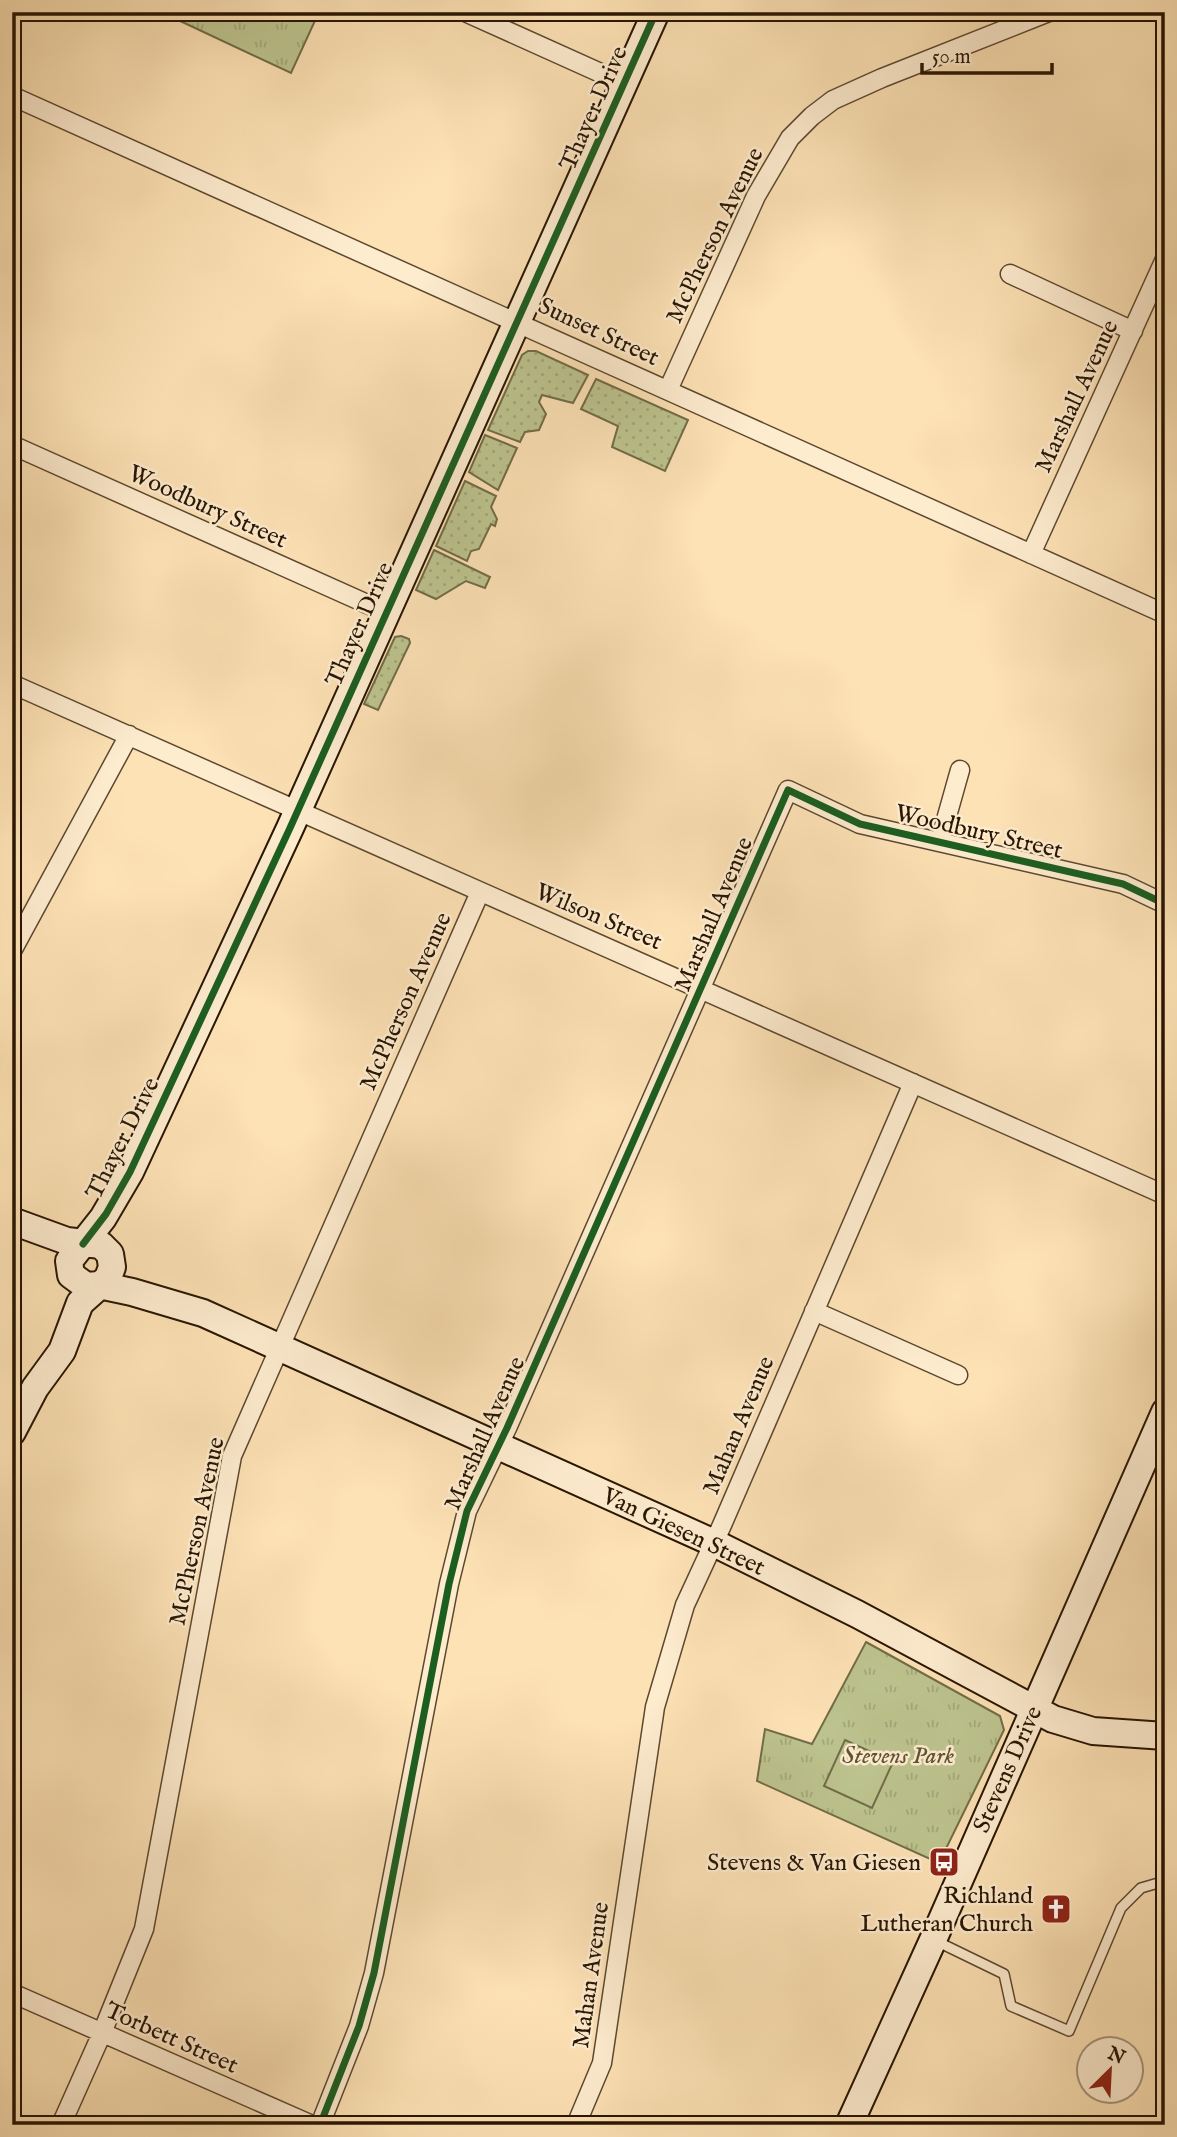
<svg xmlns="http://www.w3.org/2000/svg" width="1177" height="2137" viewBox="0 0 1177 2137" font-family="'IM FELL English',serif">
<style>
.grass{fill:url(#grass-dots);stroke:#726c48;stroke-width:2}
.park{fill:url(#park-tufts);stroke:#726c48;stroke-width:2}
.garden{fill:#bdc48f;stroke:#726c48;stroke-width:2}
.lines{fill:none;stroke-linecap:round;stroke-linejoin:round}
.lane-casing{stroke:#5d482f;stroke-width:12}
.street-casing{stroke:#5d482f;stroke-width:21}
.secondary-casing{stroke:#281502;stroke-width:30}
.lane{stroke:#feeccf;stroke-width:9}
.street{stroke:#feeccf;stroke-width:18}
.secondary{stroke:#feeccf;stroke-width:26}
.cycleway-casing{stroke:#feeccf;stroke-width:11}
.cycleway{stroke:#1b5e20;stroke-width:7}
.labels{text-anchor:middle;stroke-width:5;stroke-linejoin:round;paint-order:stroke}
.street-label{font-size:24px;fill:#281502;stroke:#feeccf}
.park-label{font-size:24px;font-style:italic;fill:#5c5233;stroke:#feeccf}
.poi-label{font-size:24px;fill:#281502;stroke:#feeccf;text-anchor:end}
</style>
<defs>
<pattern id="grass-dots" width="8" height="8" patternUnits="userSpaceOnUse" patternTransform="scale(1.75)"><rect width="8" height="8" fill="#bdc48f"/><path d="M2 2h.1M6 6h.1" fill="none" stroke="#a2a87a" stroke-width="1.8" stroke-linecap="round"/></pattern>
<pattern id="park-tufts" width="24" height="20" patternUnits="userSpaceOnUse" patternTransform="scale(1.75)"><rect width="24" height="20" fill="#bdc48f"/><path d="M3 7l-1-3M5 7V3M7 7l1-3M15 17l-1-3M17 17v-4M19 17l1-3" fill="none" stroke="#a2a87a"/></pattern>
</defs>
<rect width="100%" height="100%" fill="#fde2b5"/>
<filter id="stains"><feTurbulence type="fractalNoise" baseFrequency=".00286" numOctaves="4"/><feColorMatrix values="0 0 0 0 .2 0 0 0 0 .09 0 0 0 0 .02 0 0 0 .5 -.17"/></filter>
<radialGradient id="worn" r=".72"><stop offset=".6" stop-color="#630" stop-opacity="0"/><stop offset="1" stop-color="#630" stop-opacity=".3"/></radialGradient>
<path class="grass" d="M528 351H536L588 375 573 403 542 395 539 402 546 414 539 430 525 432 520 442 488 430 522 355Z
M596 379 688 420 665 471 612 447 618 426 581 409Z
M485 435 517 448 498 490 469 472Z
M465 481 496 496 491 507 497 519 495 526 491 524 479 549 471 551 467 561 436 546Z
M434 550 490 577 485 588 466 581 436 599 416 590Z
M401 636 409 639 410 643 378 710 364 704 395 637Z"/>
<path class="park" d="M161 12H319L291 73Z
M866 1642 1000 1716 1004 1730 939 1863 757 1781 765 1729 812 1744Z"/>
<path class="garden" d="M845 1740 893 1762 872 1808 824 1786Z"/>
<g class="lines">
<g class="lane-casing">
<path id="lane" d="M936 1941 1004 1974 1011 2006 1069 2031 1121 1908 1141 1888 1165 1881"/>
</g>
<g class="street-casing">
<path id="street" d="M465 12 625 84
M12 96 1165 614
M1010 274 1133 331
M668 390 756 196 790 138 812 116 833 100 882 78 1049 12
M12 445 385 612
M1031 554 1165 259
M12 684 1165 1195
M940 841 960 770
M12 951 129 735
M814 1311 958 1375
M12 1993 312 2125
M61 2125 102 2033 144 1929 232 1456 480 892
M320 2125 359 2026 374 1973 449 1584 467 1511 507 1428 788 790 860 824 1123 884 1165 904
M576 2125 602 2063 655 1707 685 1605 722 1525 913 1083"/>
</g>
<g class="secondary-casing">
<path id="secondary" d="M656 12 290 828 130 1172 103 1218 69 1261 71 1275 86 1286 99 1285 132 1292 203 1313 714 1543 857 1614 1053 1719 1093 1731 1165 1736
M12 1221 67 1241 101 1245 110 1254 112 1267 108 1278 80 1303 62 1351 35 1388 12 1432
M849 2125 933 1940 1165 1412"/>
</g>
<use href="#lane" class="lane"/>
<use href="#street" class="street"/>
<use href="#secondary" class="secondary"/>
<g class="cycleway-casing">
<path id="cycleway" d="M83 1244 106 1214 130 1172 290 828 656 12
M320 2125 359 2026 374 1973 449 1584 467 1511 507 1428 788 790 860 824 1123 884 1165 904"/>
</g>
<use href="#cycleway" class="cycleway"/>
</g>
<defs>
<g id="bus-square" transform="scale(1.575)"><rect x="-9" y="-9" width="18" height="18" rx="4" fill="#8f2418" stroke="#feeccf"/><path d="M-5-6H5V4H4V6H2V4H-2V6H-4V4H-5ZM-3.5-4V0h7V-4ZM-3.5 1.2v1.5H-2V1.2ZM2 1.2v1.5H3.5V1.2Z" fill="#fff"/></g>
<g id="church-square" transform="scale(1.575)"><rect x="-9" y="-9" width="18" height="18" rx="4" fill="#8f2418" stroke="#feeccf"/><path d="M-1.2-6h2.4v3.5h3.3v2.4h-3.3V6h-2.4V-.1h-3.3v-2.4h3.3Z" fill="#fff"/></g>
</defs>
<g fill-rule="evenodd">
<use href="#bus-square" x="944" y="1862"/>
<use href="#church-square" x="1056" y="1909"/>
</g>
<g class="labels">
<g class="street-label">
<text transform="translate(593 108) rotate(-66)" y="8">Thayer Drive</text>
<text transform="translate(714 235) rotate(-64)" y="8">McPherson Avenue</text>
<text transform="translate(599 331) rotate(25)" y="8">Sunset Street</text>
<text transform="translate(1076 396) rotate(-65)" y="8">Marshall Avenue</text>
<text transform="translate(208 506) rotate(24)" y="8">Woodbury Street</text>
<text transform="translate(359 624) rotate(-66)" y="8">Thayer Drive</text>
<text transform="translate(979 831) rotate(13)" y="8">Woodbury Street</text>
<text transform="translate(713 914) rotate(-67)" y="8">Marshall Avenue</text>
<text transform="translate(599 916) rotate(23)" y="8">Wilson Street</text>
<text transform="translate(405 1001) rotate(-66)" y="8">McPherson Avenue</text>
<text transform="translate(122 1138) rotate(-63)" y="8">Thayer Drive</text>
<text transform="translate(738 1425) rotate(-67)" y="8">Mahan Avenue</text>
<text transform="translate(484 1433) rotate(-66)" y="8">Marshall Avenue</text>
<text transform="translate(196 1531) rotate(-78)" y="8">McPherson Avenue</text>
<text transform="translate(684 1531) rotate(25)" y="8">Van Giesen Street</text>
<text transform="translate(1007 1769) rotate(-66)" y="8">Stevens Drive</text>
<text transform="translate(590 1975) rotate(-82)" y="8">Mahan Avenue</text>
<text transform="translate(172 2037) rotate(24)" y="8">Torbett Street</text>
</g>
<g class="park-label">
<text x="898" y="1763">Stevens Park</text>
</g>
<g class="poi-label">
<text x="921" y="1870">Stevens &amp; Van Giesen</text>
<text x="1033" y="1903">Richland<tspan x="1033" dy="28">Lutheran Church</tspan></text>
</g>
</g>
<rect width="1177" height="2137" fill="none" stroke="#fde2b5" stroke-width="42"/>
<rect x="14" y="14" width="1149" height="2109" fill="none" stroke="#281502" stroke-width="3.5"/>
<rect x="21" y="21" width="1135" height="2095" fill="none" stroke="#281502" stroke-width="2"/>
<g transform="translate(1110 2070) rotate(24)"><circle r="33" fill="#feeccf" stroke="#a8967d" stroke-width="2"/>
<path d="M0-5L12 26L0 18L-12 26Z" fill="#8f2418"/>
<text y="-10" font-size="19" font-weight="bold" text-anchor="middle" fill="#281502">N</text>
</g>
<path d="M922 63v10h130v-10" fill="none" stroke="#281502" stroke-width="3.5"/>
<text x="932" y="63" font-size="21" fill="#281502" stroke="#feeccf" stroke-width="5" paint-order="stroke">50 m</text>
<rect width="100%" height="100%" filter="url(#stains)"/>
<rect width="100%" height="100%" fill="url(#worn)"/>
</svg>
